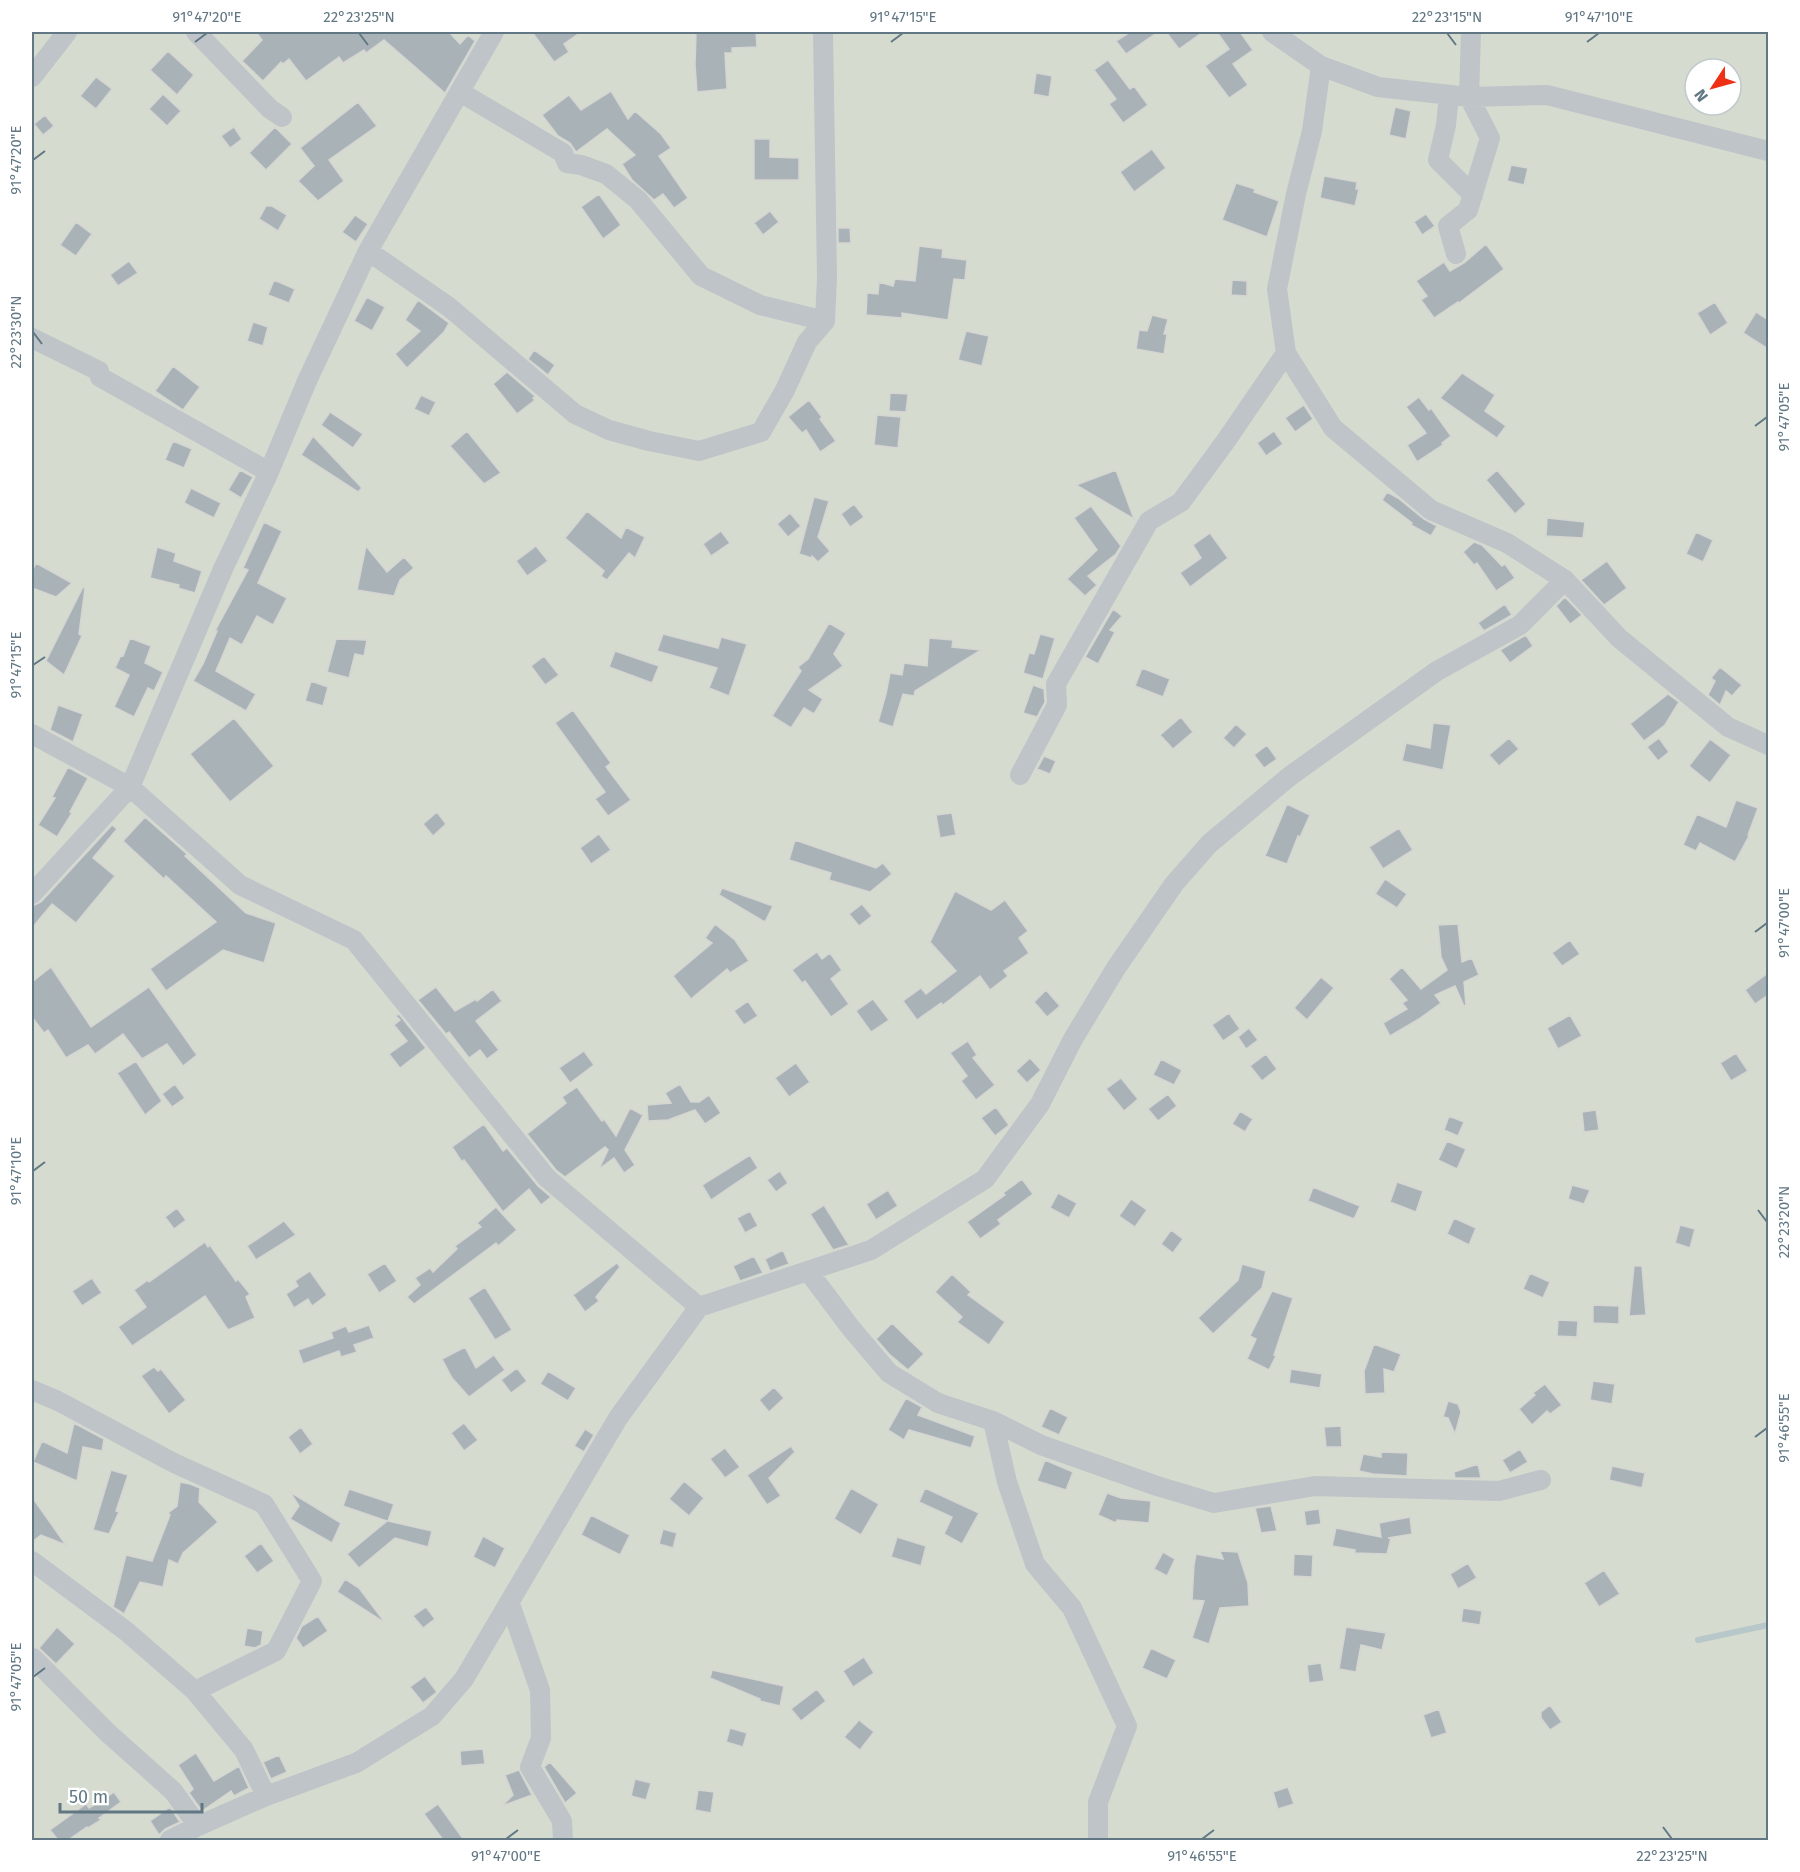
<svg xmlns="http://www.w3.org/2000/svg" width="1800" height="1872" viewBox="0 0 1800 1872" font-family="'Fira Sans',sans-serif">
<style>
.green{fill:#d6dbd0;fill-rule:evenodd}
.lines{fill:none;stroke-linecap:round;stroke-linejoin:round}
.stream{stroke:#b7c7ca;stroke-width:6}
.building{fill:#a9b3b7;stroke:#d5d5d2;stroke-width:1.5}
.street{stroke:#bec4c7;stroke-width:20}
.ticks{fill:none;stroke:#617783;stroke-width:2}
.neatline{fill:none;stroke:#617783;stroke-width:2}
.ticks-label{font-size:15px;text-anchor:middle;fill:#617783}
</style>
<rect width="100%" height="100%" fill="#f4f4ef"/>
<path class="green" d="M32 32H1768V1840H32ZM1695 69H1731V105H1695Z"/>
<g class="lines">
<path class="stream" d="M1698 1640 1768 1625"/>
</g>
<path class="building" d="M256 32H449L460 44 468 35 475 41 445 93 384 40 366 53 364 50 343 63 339 57 306 81 289 59 283 64 281 62 263 81 242 61 262 40Z
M532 32H581L564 44 569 52 554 62Z
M696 32H756L757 47 732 48V53H725L727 89 697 92 695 65Z
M1130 32H1158L1126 54 1116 41Z
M1166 32H1203L1179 49Z
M1217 32H1240L1253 50 1233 64 1248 85 1229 98 1205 66 1229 49Z
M168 51 194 75 177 95 150 70Z
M1108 60 1130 89 1134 86 1148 105 1123 123 1109 104 1116 99 1094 70Z
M1036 73 1052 76 1049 97 1033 94Z
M96 77 112 89 96 109 80 96Z
M611 91 628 119 635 111 661 134 671 148 659 156 688 198 674 208 663 194 654 200 632 180 622 164 635 155 607 129 576 152 570 143 558 136 542 115 569 95 581 110Z
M163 94 181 111 167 126 149 109Z
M358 102 377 126 329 160 344 181 318 201 298 181 314 166 300 148Z
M1395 107 1411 111 1406 139 1389 135Z
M45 115 54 126 43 135 34 124Z
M234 127 242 139 230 148 221 136Z
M275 127 292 144 266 170 249 153Z
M754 139H770V157L799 158V180H754Z
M1152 149 1166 168 1134 192 1120 172Z
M1511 165 1528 168 1524 185 1507 181Z
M1324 176 1357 182 1356 189H1359L1355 206 1320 198Z
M1236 183 1255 189 1254 192 1279 201 1267 237 1222 220Z
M599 194 621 225 603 239 581 207Z
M266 206H272L287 215 278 231 259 219Z
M770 211 779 222 763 235 754 223Z
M1426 214 1435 226 1422 235 1414 222Z
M355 215 368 224 356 242 342 232Z
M76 222 92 234 76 256 60 245Z
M838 228H850L851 243H838Z
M1486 244 1504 269 1459 303 1458 302 1434 318 1421 300 1427 296 1416 281 1444 262 1450 271 1464 263Z
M919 246 943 249 942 257 967 260 965 280 954 279 948 320 902 313V318L866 315 867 293 878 294 879 282 893 286 895 279 915 281Z
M129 261 138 273 118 286 110 275Z
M274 280 295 289 289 303 268 295Z
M1232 280 1247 281V296L1231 295Z
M367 297 385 307 372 331 354 321Z
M418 300 449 323 444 332 407 368 395 354 420 331 405 320Z
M1715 302 1728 323 1710 335 1697 313Z
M1756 312 1768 320V349L1743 333Z
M1152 315 1168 319 1164 334H1167L1164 354 1136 349 1139 330 1147 331Z
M253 322 268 327 263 346 247 341Z
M966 331 989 336 982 366 958 360Z
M534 350 555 365 548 375 528 359Z
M173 366 200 387 183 410 155 391Z
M507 372 535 396 533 398 535 400 517 414 493 384Z
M1462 373 1495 395 1485 411 1506 426 1497 438 1440 398Z
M890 393 908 394 906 412 889 411Z
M421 395 436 402 429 416 414 409Z
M1419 397 1429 410 1431 408 1451 436 1442 443 1443 445 1417 462 1407 445 1426 433 1406 407Z
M809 400 822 417 820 419 836 441 820 452 806 430 802 433 788 417Z
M1304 405 1313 419 1295 432 1285 418Z
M330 412 363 434 353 448 321 425Z
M877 415 901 417 898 448 874 445Z
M467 431 501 473 484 484 450 446Z
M1274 431 1283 444 1266 456 1257 443Z
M313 436 362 488 358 492 301 455Z
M173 441 192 449 184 468 165 460Z
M240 470 253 477 241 498 228 490Z
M1116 470 1134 519 1076 485Z
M1497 470 1526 504 1515 514 1486 480Z
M191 488 221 503 214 518 184 503Z
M1387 492 1398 498 1424 519 1437 526 1431 536 1411 525 1412 523 1382 500Z
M814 497 829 501 818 537 830 551 818 562 812 556V558L799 554Z
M854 504 864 517 850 527 841 514Z
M1091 506 1121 546 1116 554 1088 576 1097 585 1085 596 1067 579 1097 550 1074 518Z
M587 511 621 538 626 527 645 537 635 558 629 553 607 580 601 576 604 571 565 538Z
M790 513 801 526 788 537 777 524Z
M1547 518 1585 522 1583 538 1546 536Z
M264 522 282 531 258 583 287 598 273 625 257 616 242 645 230 638 216 671 256 694 246 711 193 681 203 664 217 631H215L248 570 243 568Z
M721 531 730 543 711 556 703 544Z
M1696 532 1713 540 1703 562 1686 554Z
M1210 533 1228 558 1190 587 1180 573 1201 558 1193 545Z
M1474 542 1482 545 1502 566 1505 564 1515 578 1496 591 1477 563 1474 565 1463 552Z
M366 546 387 572 404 557 414 568 400 580 394 596 357 590Z
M536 546 548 561 527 576 516 561Z
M157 547 176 553 174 561 202 571 195 593 178 588 179 585 150 578Z
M1607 561 1627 588 1604 605 1581 580Z
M36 563 72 583 56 597 32 588V572Z
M83 587 85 588 79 634 82 636 64 675 46 661Z
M1565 597 1582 615 1570 624 1556 606Z
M1505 604 1512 615 1484 631 1478 623Z
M1113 609 1122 616 1110 630 1115 632 1098 664 1085 657Z
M829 623 846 633 834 654 843 666 809 690 823 699 814 714 804 708 791 728 772 716 801 671 798 667 808 659Z
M663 634 718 648 721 637 747 644 729 696 709 688 717 668 657 651Z
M1040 634 1055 638 1043 679 1023 673 1029 653 1034 654Z
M1526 635 1533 646 1510 663 1500 650Z
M130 638 151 646 145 663 163 672 154 691 148 688 134 717 114 707 129 675 115 668 121 655 123 656Z
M929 638 953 640 952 647 981 650 915 691 914 696 903 694 893 727 878 722 886 694 890 673 902 675 904 663 927 666Z
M336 639 367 640 364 656 355 654 349 678 327 672Z
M615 651 659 666 652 683 609 667Z
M544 656 559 675 545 685 531 666Z
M1720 667 1742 685 1732 696 1726 691 1720 705 1708 695 1715 681 1711 678Z
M1142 668 1170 679 1163 697 1135 686Z
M311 681 328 687 323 706 305 701Z
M1033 685 1044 689 1045 702 1037 717 1023 713Z
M1668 694 1679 702 1665 725 1644 741 1630 724Z
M58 705 83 714 73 742 50 730Z
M573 710 611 763 606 767 631 800 608 816 595 799 605 792 555 723Z
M1181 717 1193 732 1173 749 1160 735Z
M234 718 274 766 230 802 190 754Z
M1433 723 1451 725 1443 770 1402 761 1406 743 1430 748Z
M1236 724 1247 734 1234 748 1223 738Z
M1509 738 1519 749 1499 766 1489 755Z
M1659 738 1669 752 1658 761 1647 747Z
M1710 739 1731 755 1710 783 1689 766Z
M1267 745 1277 759 1264 768 1254 755Z
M1044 756 1056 761 1050 774 1037 769Z
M68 767 88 778 70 812 72 813 57 837 38 825 55 798 52 797Z
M1736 800 1758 808 1748 835 1749 836 1735 862 1700 843 1696 851 1683 845 1697 814 1726 827Z
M1287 804 1310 815 1300 837 1298 836 1287 864 1265 856Z
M437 812 446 824 433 836 423 824Z
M952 813 956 835 940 838 936 815Z
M145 817 187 854 185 856 246 913 276 923 264 963 223 950 166 991 150 969 216 922 166 876 164 879 123 841Z
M112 825 117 829 93 858 115 876 76 923 52 904 32 928V906L41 902Z
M1399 828 1413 850 1383 869 1369 847Z
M599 834 611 850 591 864 580 848Z
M795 840 876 868 883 863 892 874 870 892 829 880 831 873 789 860Z
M1385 879 1407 894 1397 908 1375 894Z
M722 888 773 906 765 922 719 895Z
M955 891 991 910 1005 900 1028 931 1019 938 1029 953 1004 971 1008 976 990 990 980 976 943 1005 941 1003 917 1020 903 1001 921 988 926 994 956 971 930 942Z
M862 904 872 916 859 926 849 914Z
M715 924 735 940 749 961 730 973 727 969 691 999 673 976 712 943 705 938Z
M1458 924 1462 962 1472 958 1479 975 1464 982 1466 1005 1464 1006 1455 986 1435 995 1441 1003 1419 1019 1390 1036 1383 1023 1407 1009 1402 1003 1407 1000 1389 979 1402 967 1421 989 1447 970 1441 957 1438 925Z
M1570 940 1580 954 1562 966 1552 953Z
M817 952 822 959 830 953 842 970 831 979 849 1004 831 1017 805 981 802 983 792 970Z
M51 967 91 1027 149 987 197 1055 183 1066 167 1044 142 1059 123 1034 95 1054 88 1045 66 1058 48 1030 44 1033 32 1017V982Z
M1768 973V995L1755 1004 1745 990Z
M1321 977 1334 988 1307 1020 1294 1008Z
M436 987 455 1011 476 999 477 1001 493 989 502 1001 476 1021 499 1050 487 1059 480 1050 469 1058 449 1032 446 1034 418 1000Z
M1046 990 1060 1006 1047 1017 1034 1002Z
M873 999 889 1020 871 1032 856 1011Z
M748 1001 758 1016 744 1025 734 1011Z
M1229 1013 1240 1029 1223 1041 1212 1025Z
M399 1014 426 1048 400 1068 389 1054 407 1041 394 1025 400 1020 396 1016Z
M1570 1015 1582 1036 1558 1049 1547 1028Z
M1249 1028 1258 1040 1246 1049 1238 1037Z
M968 1041 977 1055 973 1058 995 1085 976 1100 961 1081 967 1076 950 1053Z
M584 1051 594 1065 570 1083 559 1068Z
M1736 1053 1748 1071 1731 1081 1720 1063Z
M1266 1054 1277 1069 1262 1081 1250 1066Z
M1030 1058 1041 1070 1027 1083 1016 1071Z
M1161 1059 1182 1070 1174 1085 1153 1075Z
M136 1061 162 1101 145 1115 117 1073Z
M796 1063 810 1082 789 1097 775 1078Z
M1121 1078 1138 1099 1124 1111 1106 1089Z
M175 1084 185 1098 172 1107 162 1094Z
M680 1084 691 1102H699L709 1095 721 1113 705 1124 695 1110 668 1120 648 1121 647 1105 671 1103 665 1093Z
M577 1087 602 1121 604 1119 616 1136 630 1108 643 1115 625 1150 635 1165 624 1173 614 1158 599 1169 608 1150 605 1147 565 1177 556 1170 527 1134 566 1103 562 1097Z
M1168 1094 1177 1106 1158 1121 1148 1109Z
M996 1107 1009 1125 995 1136 981 1118Z
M1596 1110 1599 1130 1584 1132 1582 1112Z
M1240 1111 1253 1119 1245 1132 1232 1124Z
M1449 1116 1464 1122 1458 1136 1444 1130Z
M484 1124 503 1151 507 1148 538 1186 551 1197 541 1205 529 1189 503 1212 464 1160 462 1162 452 1147Z
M1447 1141 1466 1149 1457 1169 1438 1160Z
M750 1155 758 1168 711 1200 702 1185Z
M780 1171 788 1183 776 1192 767 1180Z
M1022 1179 1033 1194 998 1220 1001 1224 980 1239 967 1222 1005 1195 1003 1193Z
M1397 1182 1423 1191 1416 1212 1390 1202Z
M1572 1185 1590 1190 1584 1204 1568 1199Z
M1313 1187 1360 1206 1354 1219 1308 1201Z
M888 1190 898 1206 876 1220 866 1204Z
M1058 1193 1077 1203 1069 1218 1050 1208Z
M1131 1199 1147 1210 1135 1227 1119 1216Z
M824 1205 849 1245 833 1250 810 1214Z
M496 1207 517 1230 498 1246 496 1243 414 1304 407 1297 420 1285 415 1278 430 1268 433 1272 457 1249 455 1246 481 1227 477 1223Z
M177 1208 186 1220 174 1229 165 1217Z
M750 1211 758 1226 745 1233 737 1218Z
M1454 1218 1476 1228 1469 1245 1447 1234Z
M284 1221 296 1235 256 1260 247 1246Z
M1680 1225 1695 1229 1690 1248 1675 1243Z
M1171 1230 1183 1239 1173 1253 1161 1244Z
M205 1242 208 1247 210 1245 236 1281 238 1279 250 1294 246 1297 255 1318 228 1330 205 1296 132 1346 118 1327 146 1307 134 1290 148 1280 149 1282Z
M783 1250 789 1264 770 1271 765 1259Z
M754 1256 763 1273 740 1281 733 1266Z
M385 1263 397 1281 379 1293 367 1274Z
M617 1263 620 1267 596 1297 599 1301 585 1312 573 1295Z
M1242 1264 1266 1271 1262 1288 1213 1334 1198 1318 1238 1280Z
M1634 1266H1642L1646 1315 1629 1316Z
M310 1271 327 1295 312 1306 308 1299 294 1308 286 1294 298 1286 295 1281Z
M1530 1273 1550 1282 1543 1298 1523 1289Z
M952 1274 971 1292 968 1295 1005 1322 989 1345 957 1322 962 1317 935 1292Z
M92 1278 102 1293 82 1306 72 1291Z
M485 1287 512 1330 495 1340 468 1298Z
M1272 1291 1293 1298 1274 1355 1276 1356 1269 1370 1247 1359 1256 1339 1250 1336Z
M1593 1305 1619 1306V1324L1593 1323Z
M1558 1320 1578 1321 1577 1337 1557 1336Z
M892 1323 924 1354 908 1370 889 1354 876 1339Z
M369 1325 374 1338 354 1345 357 1352 341 1357 339 1351 303 1364 298 1350 333 1338 331 1332 346 1326 349 1332Z
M1374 1344 1401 1354 1394 1372 1384 1369 1385 1393 1365 1394 1364 1371Z
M465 1347 476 1368 494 1355 505 1370 469 1397 452 1378 442 1359Z
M154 1367 158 1371 161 1369 186 1400 169 1414 141 1376Z
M517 1368 527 1381 511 1393 501 1380Z
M1291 1369 1322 1374 1320 1388 1289 1383Z
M548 1371 576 1388 568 1401 540 1384Z
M1593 1381 1615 1384 1612 1404 1590 1400Z
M1545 1384 1562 1405 1550 1414 1547 1411 1532 1425 1519 1409 1535 1395 1533 1393Z
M774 1387 784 1398 769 1412 759 1400Z
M906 1398 922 1407 918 1415 975 1436 971 1448 909 1430 904 1440 888 1430Z
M1448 1401 1458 1404 1461 1412 1455 1434 1448 1418 1443 1417Z
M1050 1408 1068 1417 1059 1435 1041 1427Z
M74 1423 104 1439 102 1451 83 1447 77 1481 33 1462 42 1441 67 1453Z
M464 1423 478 1440 464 1451 451 1433Z
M1341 1426 1342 1447H1326L1324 1427Z
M301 1427 313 1444 300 1454 288 1437Z
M585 1429 594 1435 584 1452 574 1446Z
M791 1446 795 1452 769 1478 781 1496 767 1505 747 1475Z
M725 1448 740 1467 725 1478 710 1459Z
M1520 1449 1528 1462 1510 1473 1502 1460Z
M1381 1452 1408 1453 1407 1476 1373 1474 1359 1471 1363 1454 1381 1457Z
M1045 1460 1073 1472 1066 1490 1037 1481Z
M1478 1464 1481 1478H1455L1454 1472Z
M1612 1466 1645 1473 1642 1488 1609 1480Z
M111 1470 128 1475 116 1511 119 1512 109 1534 93 1530Z
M684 1481 704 1498 689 1516 669 1499Z
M180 1482 190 1484 200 1488 199 1502 218 1522 183 1553 178 1564 169 1560 163 1587 140 1582 124 1614 113 1607 126 1555 152 1561 170 1515 168 1513 177 1506Z
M851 1488 879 1504 861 1535 834 1519Z
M925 1488 979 1513 962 1544 944 1534 952 1517 919 1502Z
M349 1489 394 1504 388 1521 432 1531 428 1547 395 1538 359 1568 347 1554 387 1521 343 1506Z
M290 1492 341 1523 332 1543 290 1519 299 1506Z
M1107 1493 1121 1498 1151 1501 1149 1523 1117 1520 1116 1523 1098 1515Z
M32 1497 66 1545 41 1535 32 1542Z
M1271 1506 1277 1531 1261 1533 1255 1508Z
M1319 1509 1321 1524 1306 1526 1304 1511Z
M591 1515 630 1535 620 1555 581 1535Z
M1410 1517 1412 1534 1388 1538H1391L1387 1554 1355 1553V1550L1332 1546 1336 1528 1381 1537 1379 1523Z
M663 1529 677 1533 673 1548 659 1544Z
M483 1536 505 1548 495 1568 473 1557Z
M897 1537 926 1546 921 1566 891 1557Z
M261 1543 274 1561 257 1573 244 1556Z
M1220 1551 1238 1552 1248 1583 1249 1606 1220 1608 1209 1644 1192 1638 1204 1601 1192 1600 1194 1565 1196 1554 1223 1559Z
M1163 1552 1175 1559 1167 1576 1154 1569Z
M1294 1554 1313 1555 1312 1577 1293 1576Z
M1468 1563 1477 1578 1458 1589 1450 1574Z
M1604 1570 1620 1594 1599 1607 1584 1583Z
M345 1579 359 1588 383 1620 382 1621 337 1592Z
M426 1607 435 1619 423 1628 413 1616Z
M1463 1608 1482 1611 1480 1625 1461 1622Z
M318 1616 328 1631 303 1648 296 1638 302 1626Z
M57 1627 75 1644 56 1664 39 1648Z
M1346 1627 1386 1633 1382 1650 1361 1645 1356 1672 1339 1669Z
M247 1628 263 1631 261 1645 255 1648 244 1646Z
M1151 1648 1176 1660 1167 1679 1142 1668Z
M864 1657 874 1673 853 1687 843 1671Z
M1321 1663 1324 1681 1309 1683 1307 1665Z
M712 1670 784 1686 780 1706 760 1701V1699L710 1678Z
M425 1676 437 1692 423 1703 410 1687Z
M817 1689 826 1701 801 1721 791 1709Z
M1550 1705 1562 1722 1550 1730 1541 1718V1712Z
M1439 1709 1447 1733 1431 1738 1423 1715Z
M859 1720 874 1732 860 1750 844 1737Z
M730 1728 747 1733 743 1747 726 1742Z
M483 1749 485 1764 461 1766 460 1751Z
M196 1753 214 1781 239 1766 249 1788 234 1796 231 1791 202 1811 189 1793 193 1789 178 1765Z
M279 1755 287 1772 271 1779 263 1762Z
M550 1762 577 1793 565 1803 544 1767Z
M519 1770 532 1795 502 1806 513 1795 505 1775Z
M635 1779 651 1783 646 1800 631 1796Z
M1288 1787 1294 1804 1278 1809 1273 1792Z
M698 1790 714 1792 711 1813 695 1810Z
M114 1792 121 1802 99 1818 101 1820 88 1828 87 1827 68 1840H58L50 1830 86 1804 89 1808Z
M438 1804 464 1840H443L424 1814Z
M170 1807 180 1822 165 1829 159 1835 150 1821Z"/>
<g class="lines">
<path class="street" d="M196 32 270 109 282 117
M1272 32 1321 66 1312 131 1296 194 1277 289 1286 353 1333 428 1431 510 1507 543 1565 580 1619 638 1728 727 1768 745
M1321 66 1378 87 1469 97 1547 95 1768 151
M32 77 67 32
M460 92 563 153 567 163 581 165 606 174 638 200 701 276 760 305 825 321 827 277 823 32
M1449 95 1446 125 1438 160 1473 195
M368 251 449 307 575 414 609 430 649 441 699 451 761 432 785 390 807 342 825 321
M1456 254 1448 226 1468 210 1490 138 1469 97 1471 32
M32 338 99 371 100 377 269 472
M32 734 130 787 240 885 354 940 547 1178 699 1307
M1020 775 1057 705 1056 684 1149 521 1181 502 1225 442 1286 353
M32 894 130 787 223 569 269 472 307 381 368 251 494 32
M808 1271 850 1327 889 1373 938 1403 993 1421 1041 1445 1157 1486 1214 1503 1315 1486 1499 1491 1541 1480
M32 1390 58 1401 174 1463 264 1504 312 1581 276 1651 195 1691
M993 1421 1007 1482 1035 1564 1072 1608 1127 1726 1098 1802V1840
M32 1561 126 1631 195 1691 244 1750 266 1796
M510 1604 540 1690 541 1738 530 1767 562 1821 563 1840
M33 1658 108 1733 173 1791 198 1826
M170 1840 198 1826 266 1796 356 1763 432 1716 464 1679 618 1418 699 1307 871 1250 985 1179 1040 1104 1073 1039 1116 968 1174 884 1209 844 1290 776 1437 671 1520 625 1565 580"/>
</g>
<path class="ticks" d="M359 33 368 45M1447 33 1456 45M195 42 207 33M891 42 903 33M1587 42 1599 33M33 160 45 151M33 332 42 344M1755 426 1767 417M33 665 45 657M1755 932 1767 923M33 1171 45 1162M1758 1210 1767 1222M1755 1437 1767 1428M33 1677 45 1668M1663 1827 1672 1839M506 1839 518 1830M1202 1839 1214 1830"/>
<rect width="1800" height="1872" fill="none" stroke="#ffffff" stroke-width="66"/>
<g transform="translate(1713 87) rotate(234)"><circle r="28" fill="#ffffff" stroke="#c0c9cd" stroke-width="1.5"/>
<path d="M0-4.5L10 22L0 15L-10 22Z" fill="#ee3015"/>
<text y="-9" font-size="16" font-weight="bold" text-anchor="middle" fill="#617783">N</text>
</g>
<path d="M60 1803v9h142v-9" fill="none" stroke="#617783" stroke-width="3"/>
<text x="69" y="1803" font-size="18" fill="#617783" stroke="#ffffff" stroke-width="4.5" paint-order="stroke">50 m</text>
<rect x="33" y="33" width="1734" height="1806" class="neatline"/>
<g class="ticks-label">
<text x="207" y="22">91°47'20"E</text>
<text x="359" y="22">22°23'25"N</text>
<text x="903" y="22">91°47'15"E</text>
<text x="1447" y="22">22°23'15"N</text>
<text x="1599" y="22">91°47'10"E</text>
<text transform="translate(16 160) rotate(-90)" y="5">91°47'20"E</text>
<text transform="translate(16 332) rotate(-90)" y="5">22°23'30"N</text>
<text transform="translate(1784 417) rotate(-90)" y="5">91°47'05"E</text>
<text transform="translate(16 665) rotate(-90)" y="5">91°47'15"E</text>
<text transform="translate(1784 923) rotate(-90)" y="5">91°47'00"E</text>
<text transform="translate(16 1171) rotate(-90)" y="5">91°47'10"E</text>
<text transform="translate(1784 1222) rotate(-90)" y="5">22°23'20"N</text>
<text transform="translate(1784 1428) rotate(-90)" y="5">91°46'55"E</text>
<text transform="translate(16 1677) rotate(-90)" y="5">91°47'05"E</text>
<text x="506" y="1861">91°47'00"E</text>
<text x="1202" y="1861">91°46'55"E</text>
<text x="1672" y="1861">22°23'25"N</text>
</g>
</svg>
